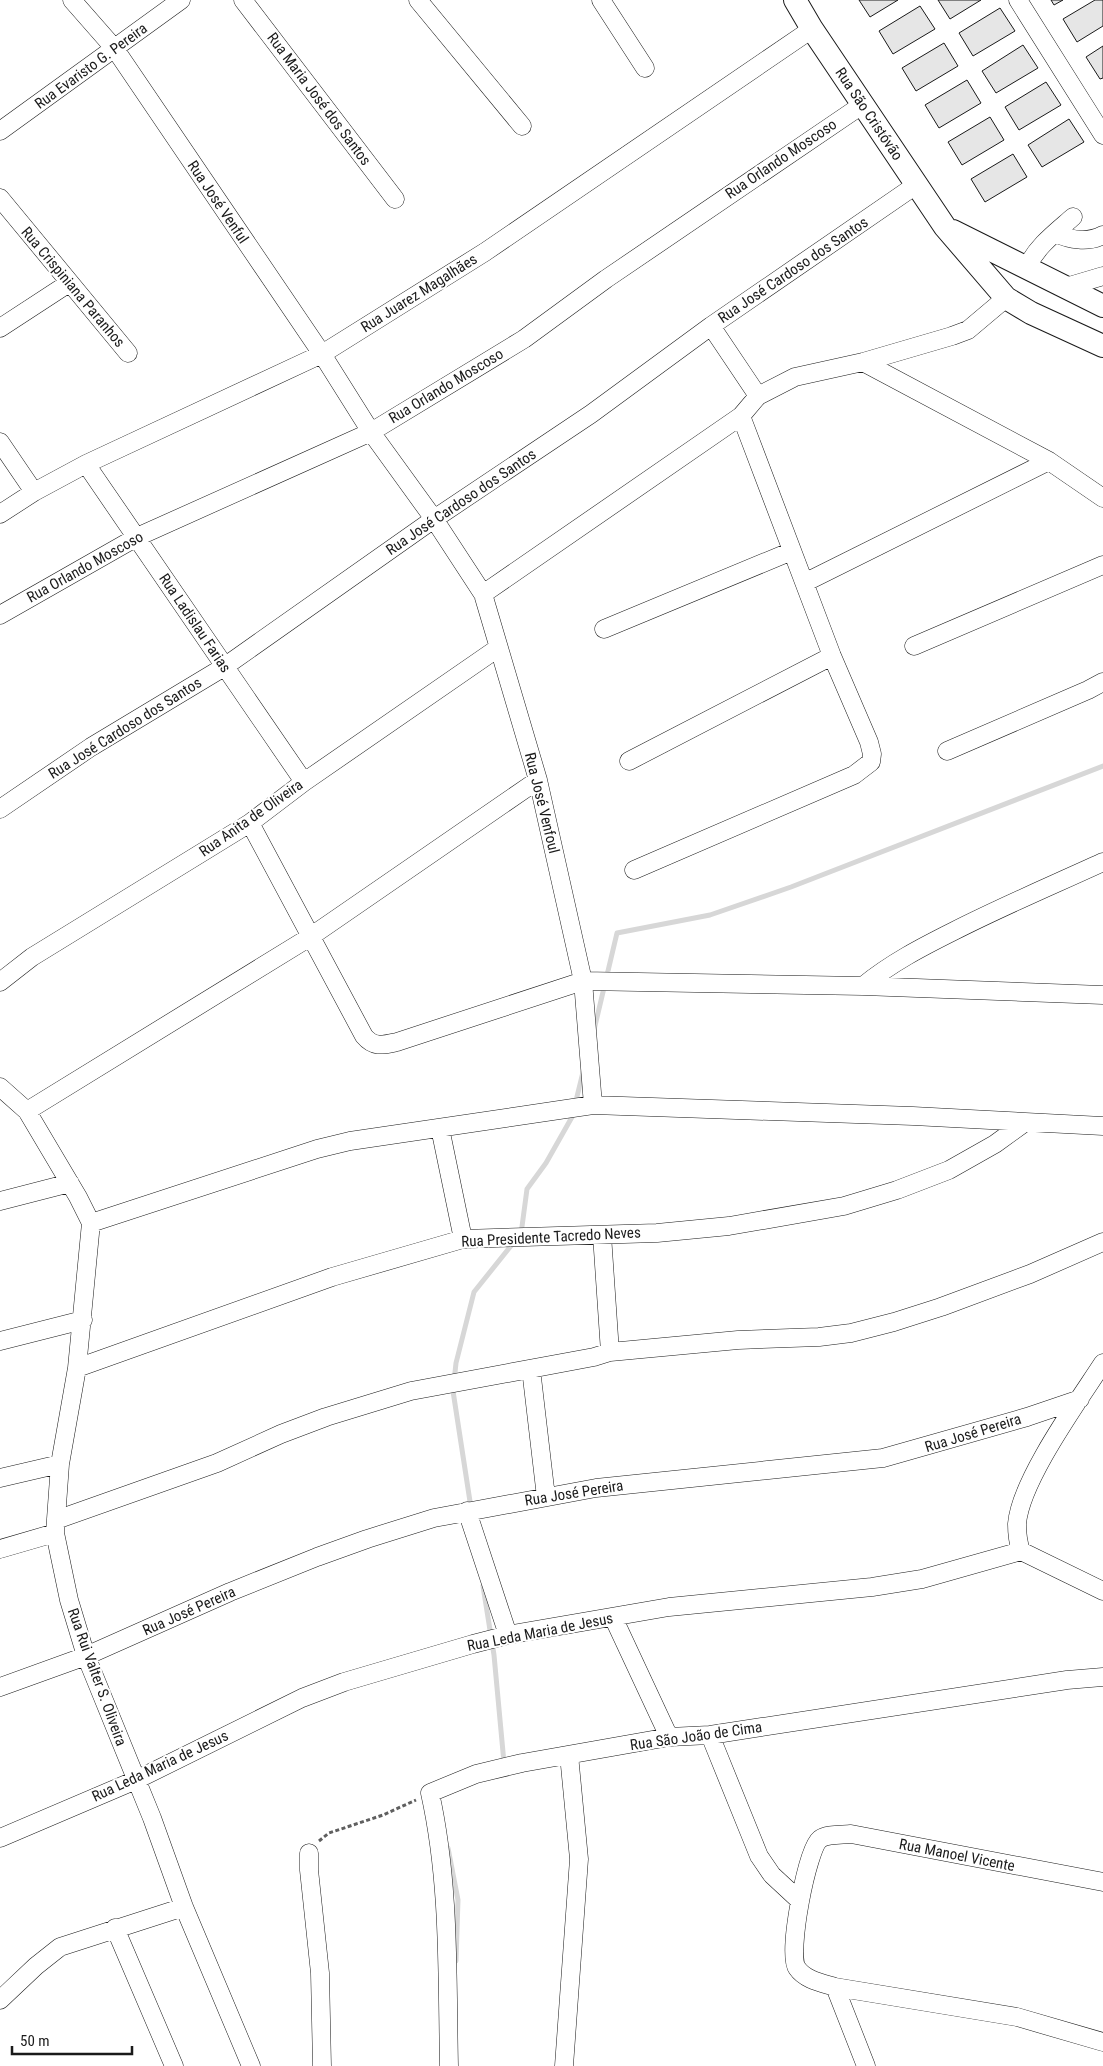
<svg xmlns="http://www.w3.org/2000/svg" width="1103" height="2066" viewBox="0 0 1103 2066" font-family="'Roboto Condensed',sans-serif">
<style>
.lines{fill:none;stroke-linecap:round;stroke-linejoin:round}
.stream{stroke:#d7d7d7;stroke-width:5}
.building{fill:#e6e6e6;stroke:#1a1a1a}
.minor-casing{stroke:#1a1a1a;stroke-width:19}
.major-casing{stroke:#1a1a1a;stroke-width:24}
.path{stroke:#5f5f5f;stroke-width:3;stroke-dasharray:4 2.5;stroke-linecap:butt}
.minor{stroke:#fff;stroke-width:18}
.major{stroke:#fff;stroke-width:22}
.labels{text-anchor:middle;stroke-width:4;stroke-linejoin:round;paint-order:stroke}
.street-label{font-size:15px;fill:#1a1a1a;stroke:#fff}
</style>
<rect width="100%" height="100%" fill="#fff"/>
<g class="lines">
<path class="stream" d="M594 1030 617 933 710 915 791 887 1103 766
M521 1234 527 1189 546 1163 572 1117 583 1072
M471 1508 453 1391 456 1363 474 1292 514 1242
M483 1586 494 1655 504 1763
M448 1848 458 1900 456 1961"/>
</g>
<path class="building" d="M859 0H898L870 17Z
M938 0H981L950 19Z
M1051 0H1063L1054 5Z
M1095 0H1103V26L1077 42 1063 19Z
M920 6 935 29 893 54 879 31Z
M1000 8 1015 31 973 56 959 33Z
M944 43 958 66 916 91 902 68Z
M1023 45 1038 68 996 93 982 71Z
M1103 46V78L1100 79 1086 57Z
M967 80 981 103 939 128 925 105Z
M1046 82 1061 105 1019 130 1005 107Z
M990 117 1004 140 962 165 948 142Z
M1069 119 1084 142 1042 167 1028 145Z
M1013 154 1027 177 985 202 971 179Z"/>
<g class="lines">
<g class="minor-casing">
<path id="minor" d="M72 0 115 49 322 354 371 432 434 519 483 594 538 780 583 981 593 1105
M243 0 395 199
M418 0 522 126
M601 0 645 68
M1018 0 1103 135
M0 131 181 0
M0 198 128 353
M1055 233C1070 240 1088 243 1103 235
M1027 267C1037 246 1056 232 1073 217
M1066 287 1103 276
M711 326 758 396
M0 328 69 283
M863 362 1049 461 1103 498
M0 442 34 492
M86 464 304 782
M0 514 34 492 86 464 322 354 485 252 812 29
M806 582 1049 461
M483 594 741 416 758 396 795 377 863 362 952 336 968 330 1006 298
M0 615 137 537 371 432 524 339 606 279 862 105
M604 629 792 551
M914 646 1103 565
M947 751 1088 690 1103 682
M629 761 832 656
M0 809 91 747 224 667 434 519 591 414 711 326 916 185
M250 823 364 1036C374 1048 383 1045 397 1042L583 981 863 986 1103 995
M634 870 854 775 871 762 872 754 869 742 832 656 741 416
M0 982 32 957 250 823 304 782 498 648
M863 986C891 963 922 947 954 931 1003 906 1053 885 1103 862
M0 1087 27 1111 78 1197 91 1223 77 1368 60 1464 55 1533 69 1600 86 1656 152 1818 184 1907 251 2066
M27 1111 310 937 538 780
M440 1128 463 1239
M0 1201 70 1183
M91 1223 317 1149 350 1141 593 1105 913 1116 1103 1126
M602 1235 610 1352
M0 1341 83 1320
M77 1368 332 1277 463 1239 657 1233 729 1226 844 1206 897 1190 949 1170 995 1144 1024 1123
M531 1369 546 1497
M0 1478 60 1464
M467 1511 508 1635
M56 1520 217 1463 281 1434 326 1417 411 1391 594 1357 610 1352 738 1340 819 1337 851 1333 894 1322 941 1307 1030 1274 1103 1242
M0 1549 55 1533
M1021 1551C1018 1542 1017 1534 1017 1524 1020 1481 1079 1400 1103 1363
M613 1617 669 1737
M0 1687 86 1656 230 1592 317 1557 367 1539 434 1518 596 1488 883 1458 1027 1417 1080 1399
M710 1735 759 1856 772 1875 800 1901
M0 1838 136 1780 302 1698 344 1682 473 1644 508 1635 669 1607 872 1587 922 1579 1021 1551 1103 1591
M309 1853V1870L320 1973 322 2066
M1103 1882 851 1834C842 1835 827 1834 820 1839 807 1849 787 1954 797 1968 805 1980 822 1983 835 1987L1017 2017 1103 2042
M115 1928 174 2066
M835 1987 866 2066
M0 2000 36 1966 60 1947 184 1907
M449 2066C447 1974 450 1883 430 1793L476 1774 522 1763 669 1737 710 1735 1067 1680 1103 1677
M564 2066 579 1859 569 1755"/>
</g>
<g class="major-casing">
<path id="major" d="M795 0 812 29 945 227 1006 298 1031 313 1103 346
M953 231 1103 306"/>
</g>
<path class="path" d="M319 1841 329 1833 383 1815 416 1800"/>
<use href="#minor" class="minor"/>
<use href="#major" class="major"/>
</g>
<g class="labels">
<g class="street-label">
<text transform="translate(91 66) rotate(-36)" y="5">Rua Evaristo G. Pereira</text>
<text transform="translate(319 99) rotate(53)" y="5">Rua Maria José dos Santos</text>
<text transform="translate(869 114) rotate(56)" y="5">Rua São Cristóvão</text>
<text transform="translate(781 159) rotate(-34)" y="5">Rua Orlando Moscoso</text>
<text transform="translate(218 202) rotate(56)" y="5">Rua José Venful</text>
<text transform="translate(793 270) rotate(-34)" y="5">Rua José Cardoso dos Santos</text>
<text transform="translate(73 287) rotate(50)" y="5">Rua Crispiniana Paranhos</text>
<text transform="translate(419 293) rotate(-32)" y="5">Rua Juarez Magalhães</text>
<text transform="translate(446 386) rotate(-31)" y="5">Rua Orlando Moscoso</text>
<text transform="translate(461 502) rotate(-34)" y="5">Rua José Cardoso dos Santos</text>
<text transform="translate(85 567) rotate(-29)" y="5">Rua Orlando Moscoso</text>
<text transform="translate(195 623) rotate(56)" y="5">Rua Ladislau Farias</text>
<text transform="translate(125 728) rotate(-32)" y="5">Rua José Cardoso dos Santos</text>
<text transform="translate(542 803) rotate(76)" y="5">Rua José Venfoul</text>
<text transform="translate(251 818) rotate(-35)" y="5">Rua Anita de Oliveira</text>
<text transform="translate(551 1237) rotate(-3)" y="5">Rua Presidente Tacredo Neves</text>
<text transform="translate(973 1433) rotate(-17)" y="5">Rua José Pereira</text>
<text transform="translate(574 1493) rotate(-9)" y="5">Rua José Pereira</text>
<text transform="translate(189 1611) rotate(-24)" y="5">Rua José Pereira</text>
<text transform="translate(540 1632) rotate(-11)" y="5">Rua Leda Maria de Jesus</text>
<text transform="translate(97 1677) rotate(70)" y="5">Rua Rui Valter S. Oliveira</text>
<text transform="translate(696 1736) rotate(-8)" y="5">Rua São João de Cima</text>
<text transform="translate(160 1766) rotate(-25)" y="5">Rua Leda Maria de Jesus</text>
<text transform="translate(957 1855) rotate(11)" y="5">Rua Manoel Vicente</text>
</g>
</g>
<path d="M12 2046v8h120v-8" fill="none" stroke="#1a1a1a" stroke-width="2.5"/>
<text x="20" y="2046" font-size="15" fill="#1a1a1a" stroke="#ffffff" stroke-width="4" paint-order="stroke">50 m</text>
</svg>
